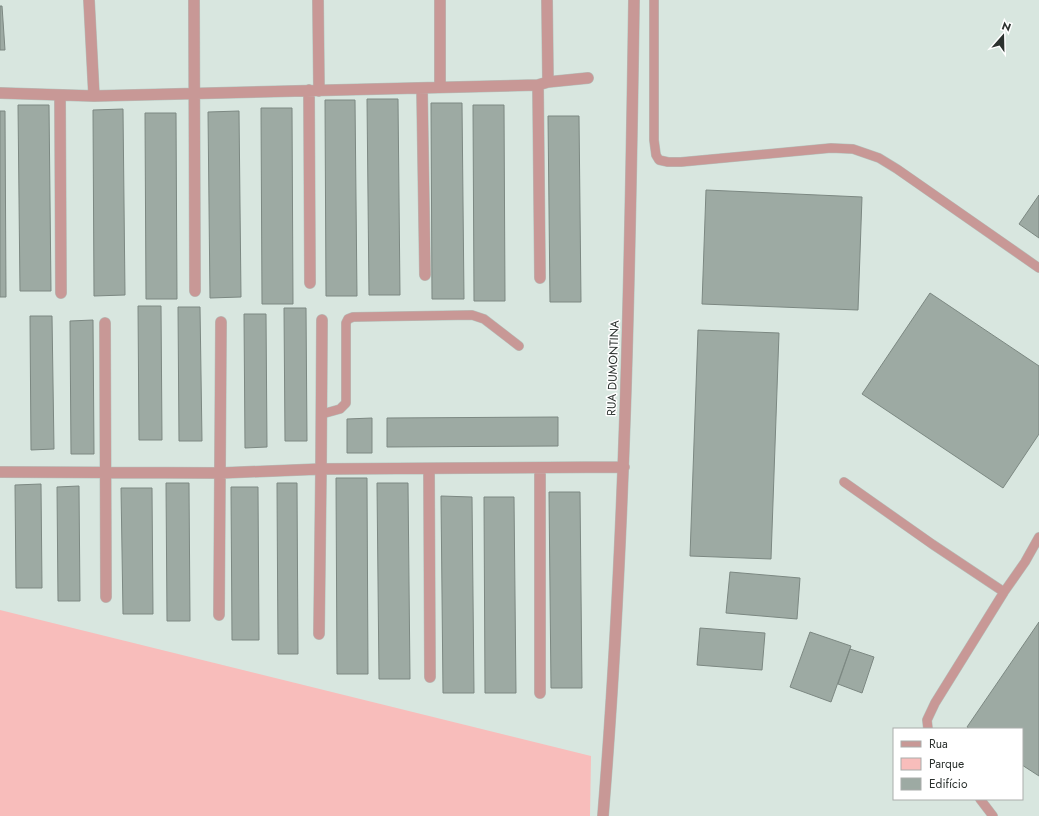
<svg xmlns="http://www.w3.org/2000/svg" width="1039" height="816" viewBox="0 0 1039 816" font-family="Jost,sans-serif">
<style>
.green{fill:#f8bdbb}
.building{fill:#9daaa3;stroke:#7c8882}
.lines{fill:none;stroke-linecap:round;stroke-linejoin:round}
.service-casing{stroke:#b5c2bc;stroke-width:10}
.minor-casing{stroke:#b5c2bc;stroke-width:12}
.service{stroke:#c89896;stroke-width:9}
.minor{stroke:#c89896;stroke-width:11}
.labels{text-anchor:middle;stroke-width:3;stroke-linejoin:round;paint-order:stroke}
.street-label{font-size:12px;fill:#2b312e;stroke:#fff}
</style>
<rect width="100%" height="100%" fill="#d8e6df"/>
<path class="green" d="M0 610 591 756 590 816H0Z"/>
<path class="building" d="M0 6H2L5 50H0Z
M367 99H398L400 295H369Z
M325 100H355L357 296H326Z
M431 103H462L464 299H432Z
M18 105H49L51 291H20Z
M473 105H504L505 301H474Z
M261 108H292L293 304H262Z
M123 109 125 295 94 296 93 110Z
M0 111H5L6 297H0Z
M239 111 241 297 210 298 208 112Z
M145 113H176L177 299H146Z
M548 116H579L581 302H550Z
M706 190 862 197 858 310 702 304Z
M1039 195V238L1019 224Z
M930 293 1039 366V434L1003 488 862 394Z
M138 306H161L162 440H139Z
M178 307H200L202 441H179Z
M284 308H306L307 441H285Z
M244 314H266L267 447 245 448Z
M30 316H52L54 449 31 450Z
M93 320 94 454H71L70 321Z
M698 330 779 333 771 559 690 556Z
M558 417V446L387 447V418Z
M372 418V453H347V419Z
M336 478H367L368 674H337Z
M166 483H189L190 621H167Z
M277 483H297L298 654H278Z
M377 483H408L410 679H379Z
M41 484 42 588H16L15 485Z
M79 486 80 601H58L57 487Z
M231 487H258L259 640H232Z
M121 488H152L153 614H123Z
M549 492H580L582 688H551Z
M441 496 472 497 474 693H443Z
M484 497H514L516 693H485Z
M730 572 800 578 797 619 726 613Z
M1039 622V776L1022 765V729H970L967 727Z
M700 628 765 633 762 670 697 665Z
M810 632 851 646 831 702 790 687Z
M850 649 874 657 862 693 838 684Z"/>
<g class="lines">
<g class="service-casing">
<path id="service" d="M654 0V140L656 155 659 160 668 162H681L831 148 853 149 879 158 897 169 1039 268
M322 414 340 409 346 403V323L348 319 353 317 472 315 484 319 519 346
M844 482 932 544 1004 592
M928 729 927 720 935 703 1004 592 1025 562 1039 537
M980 799 993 816"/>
</g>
<g class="minor-casing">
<path id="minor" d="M89 0 94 96
M194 0 195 291
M318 0 319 91
M547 0 548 82
M538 85 540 278
M440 87V0
M422 88 425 275
M309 90 310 283
M0 93 94 96 538 85 548 82 588 78
M60 95 61 293
M105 323 106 597
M540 468V693
M429 469 430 677
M0 472 221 473 321 469 624 467
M219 615 221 322
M319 634 321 469 322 320
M603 816C625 545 630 272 634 0"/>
</g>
<use href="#service" class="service"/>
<use href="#minor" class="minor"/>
</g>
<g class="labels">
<g class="street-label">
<text transform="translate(613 368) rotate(-88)" y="4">RUA DUMONTINA</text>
</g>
</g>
<rect x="893" y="728" width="130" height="72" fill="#ffffff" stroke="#aaadab"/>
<rect x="901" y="741" width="20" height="6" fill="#c89896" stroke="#aaadab"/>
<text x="929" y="748" font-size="12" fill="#2b312e">Rua</text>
<rect x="901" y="758" width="20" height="12" fill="#f8bdbb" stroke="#aaadab"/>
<text x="929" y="768" font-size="12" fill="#2b312e">Parque</text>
<rect x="901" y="778" width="20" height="12" fill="#9daaa3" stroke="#aaadab"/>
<text x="929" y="788" font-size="12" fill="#2b312e">Edifício</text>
<g transform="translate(1003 36) rotate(20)" stroke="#ffffff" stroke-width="3" paint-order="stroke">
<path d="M0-3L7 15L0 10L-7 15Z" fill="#2b312e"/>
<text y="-6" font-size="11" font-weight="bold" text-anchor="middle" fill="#2b312e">N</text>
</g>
</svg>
